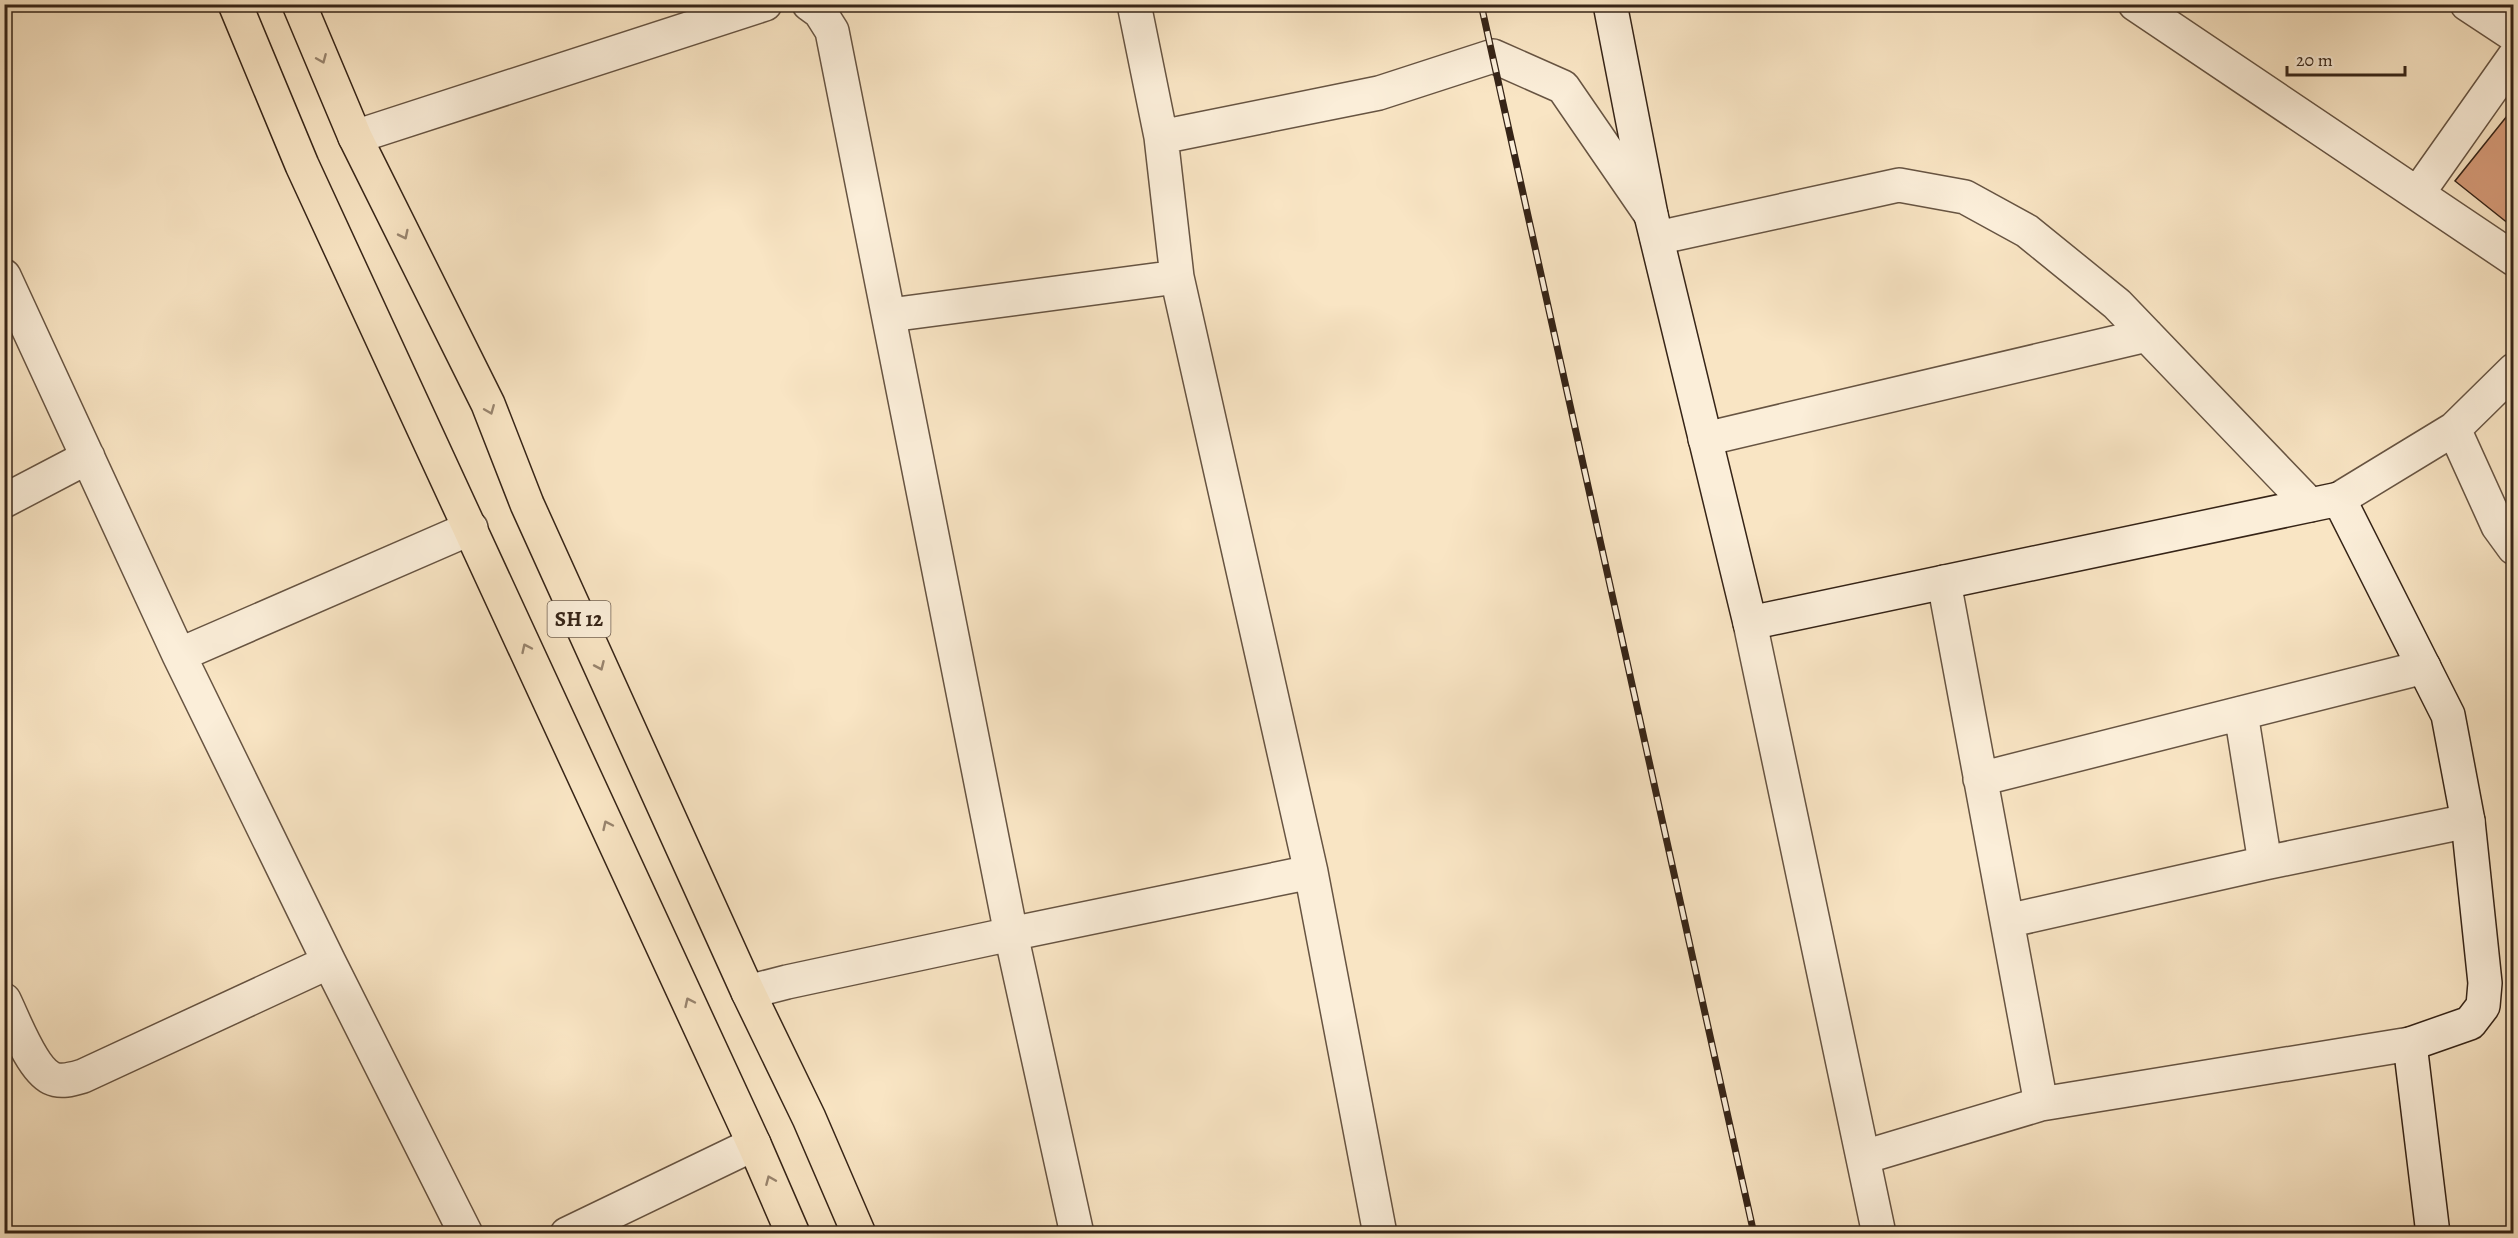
<svg xmlns="http://www.w3.org/2000/svg" width="2518" height="1238" viewBox="0 0 2518 1238" font-family="Alegreya,serif">
<style>
.building{fill:#d69b79;stroke:#362417;stroke-width:1.5}
.lines{fill:none;stroke-linecap:round;stroke-linejoin:round}
.street-casing{stroke:#675442;stroke-width:36}
.secondary-casing{stroke:#362417;stroke-width:36}
.primary-casing{stroke:#362417;stroke-width:36}
.street{stroke:#fbeed9;stroke-width:33}
.secondary{stroke:#fbeed9;stroke-width:33}
.primary{stroke:#f9e5c4;stroke-width:33}
.rail-casing{stroke:#362417;stroke-width:7}
.rail{stroke:#fbeed9;stroke-width:4.5;stroke-dasharray:14;stroke-linecap:butt}
.oneway{stroke:#98846e}
.labels{text-anchor:middle;stroke-width:4.5;stroke-linejoin:round;paint-order:stroke}
.shield{fill:#fbeed9;stroke:#716151;stroke-width:1.5}
.shield-label{font-size:21px;font-weight:bold;fill:#362417}
</style>
<rect width="100%" height="100%" fill="#f9e5c4"/>
<filter id="stains"><feTurbulence type="fractalNoise" baseFrequency=".00333" numOctaves="4"/><feColorMatrix values="0 0 0 0 .2 0 0 0 0 .09 0 0 0 0 .02 0 0 0 .5 -.17"/></filter>
<radialGradient id="worn" r=".72"><stop offset=".6" stop-color="#630" stop-opacity="0"/><stop offset="1" stop-color="#630" stop-opacity=".3"/></radialGradient>
<path class="building" d="M2507 116 2514 121V228L2455 181Z"/>
<g class="lines">
<g class="street-casing">
<path id="street" d="M809 4 820 12 832 31 1011 934 1077 1234
M1134 4 1161 137 1379 93 1493 56 1563 87 1651 215
M2135 4 2514 259
M2467 4 2514 35
M355 137 765 4
M1161 137 1177 277 1311 872 1380 1234
M2418 193 2514 57
M1657 238 1899 185 1965 197 2027 231 2117 304 2310 505
M4 276 179 655 329 962 466 1234
M890 315 1177 277
M2454 429 2498 526 2514 548
M1705 439 2147 335
M2339 499 2454 429 2514 370
M4 501 88 457
M1944 582 2041 1104
M1750 623 1879 1234
M179 655 471 528
M2241 713 2265 863
M1980 779 2424 667
M2007 921 2265 863 2468 821
M748 992 787 982 1011 934 1311 872
M4 1000C14 1020 31 1068 51 1078 61 1083 73 1079 83 1076L329 962
M1864 1157 2041 1104 2410 1044
M567 1234 754 1144"/>
</g>
<g class="secondary-casing">
<path id="secondary" d="M1610 4 1651 215 1750 623 2339 499 2448 715 2468 821 2485 983 2483 1006 2470 1023 2410 1044 2433 1234"/>
</g>
<g class="primary-casing">
<path id="primary" d="M235 4 302 165 754 1144 793 1234
M299 4 355 137 488 404 527 504 748 992 809 1118 859 1234"/>
</g>
<use href="#street" class="street"/>
<use href="#secondary" class="secondary"/>
<use href="#primary" class="primary"/>
<g class="rail-casing">
<path id="rail" d="M1481 4 1754 1234"/>
</g>
<use href="#rail" class="rail"/>
</g>
<defs><path id="oneway-chevron" d="M-2-3.5L2.5 0L-2 3.5" fill="none" stroke-width="1.6" stroke-linecap="round" stroke-linejoin="round" transform="scale(1.5)"/></defs>
<g class="oneway">
<use href="#oneway-chevron" transform="translate(322 59) rotate(67)"/>
<use href="#oneway-chevron" transform="translate(404 235) rotate(64)"/>
<use href="#oneway-chevron" transform="translate(490 410) rotate(68)"/>
<use href="#oneway-chevron" transform="translate(526 648) rotate(-115)"/>
<use href="#oneway-chevron" transform="translate(600 666) rotate(66)"/>
<use href="#oneway-chevron" transform="translate(607 825) rotate(-115)"/>
<use href="#oneway-chevron" transform="translate(689 1002) rotate(-115)"/>
<use href="#oneway-chevron" transform="translate(770 1180) rotate(-113)"/>
</g>
<g class="labels">
<rect class="shield" x="547.5" y="601" width="63" height="36" rx="4.5"/>
<g class="shield-label">
<text x="579" y="626">SH 12</text>
</g>
</g>
<rect width="2518" height="1238" fill="none" stroke="#f9e5c4" stroke-width="24"/>
<rect x="6" y="6" width="2506" height="1226" fill="none" stroke="#362417" stroke-width="3"/>
<rect x="12" y="12" width="2494" height="1214" fill="none" stroke="#362417" stroke-width="1.5"/>
<path d="M2287 66v9h118v-9" fill="none" stroke="#362417" stroke-width="3"/>
<text x="2296" y="66" font-size="18" fill="#362417" stroke="#fbeed9" stroke-width="4.5" paint-order="stroke">20 m</text>
<rect width="100%" height="100%" filter="url(#stains)"/>
<rect width="100%" height="100%" fill="url(#worn)"/>
</svg>
